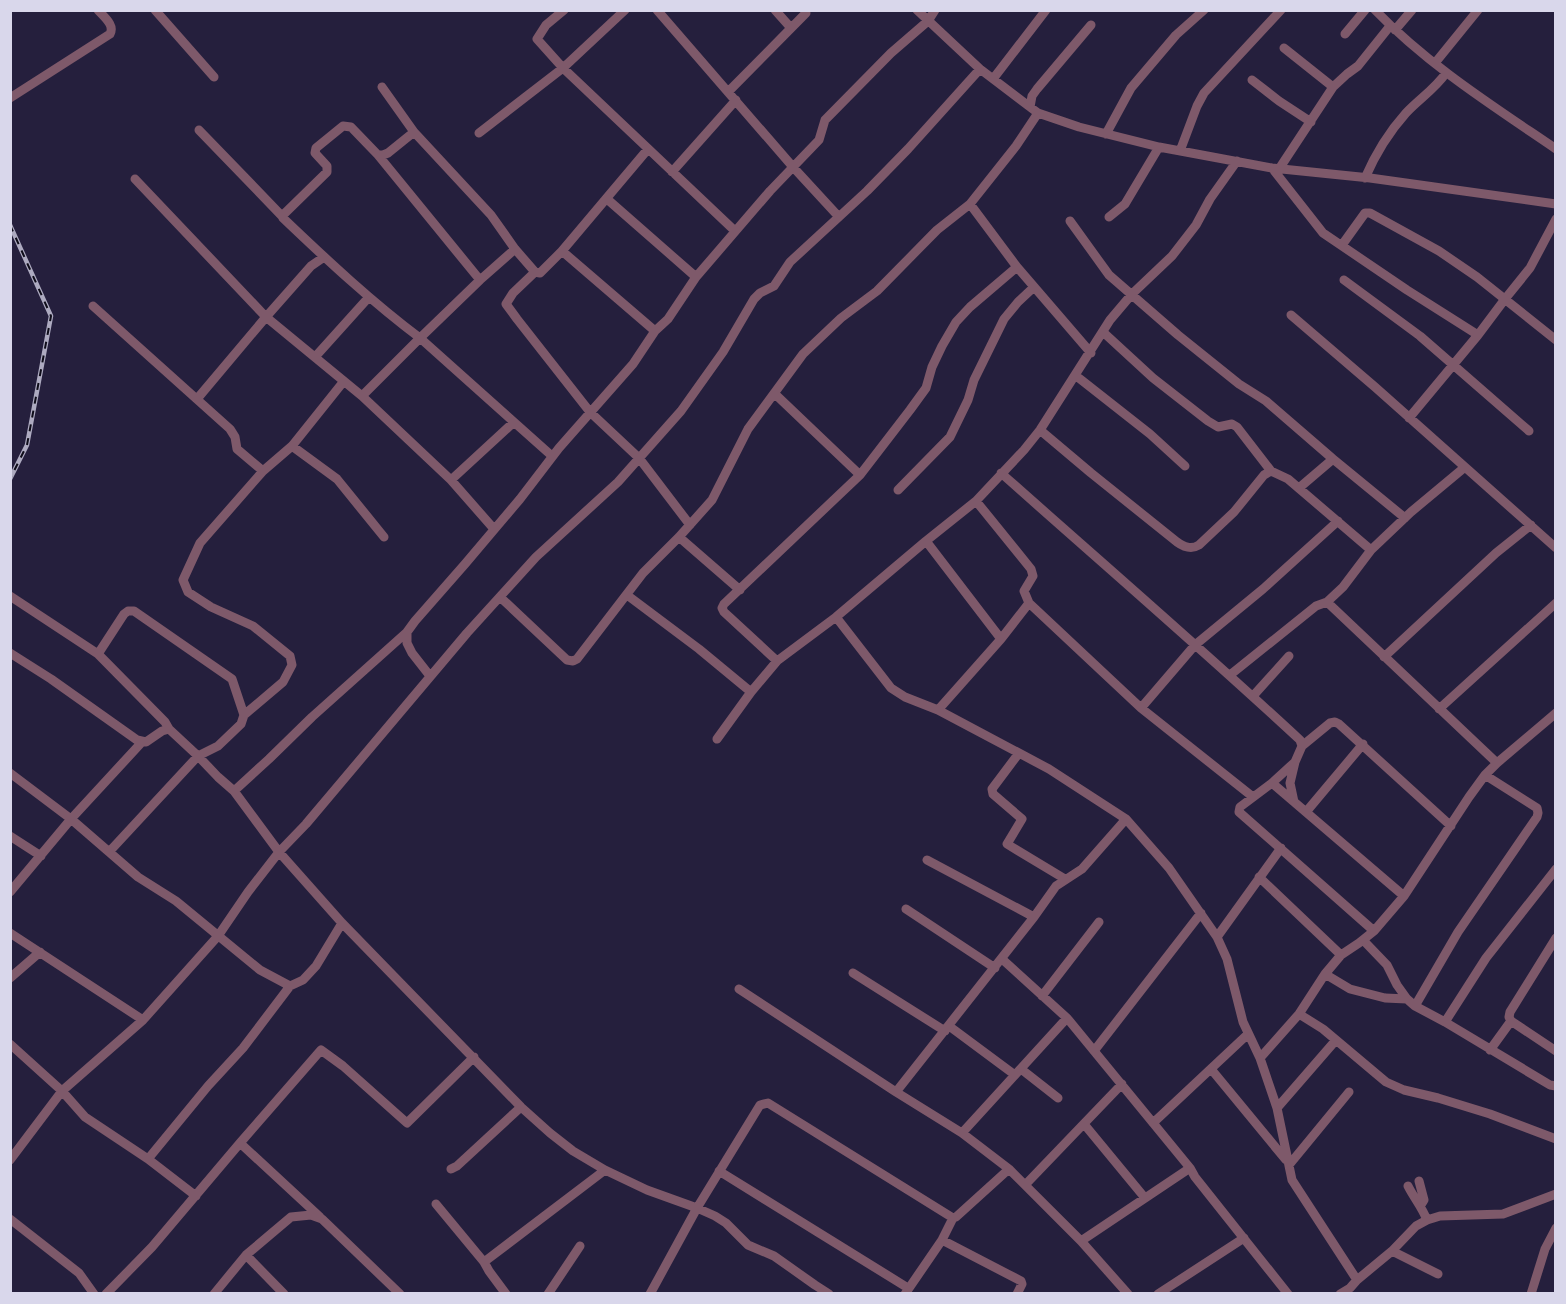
<svg xmlns="http://www.w3.org/2000/svg" width="1566" height="1304" viewBox="0 0 1566 1304" font-family="'Golos Text',sans-serif">
<style>
.lines{fill:none;stroke-linecap:round;stroke-linejoin:round}
.minor{stroke:#7e596a;stroke-width:9}
.rail-casing{stroke:#adaac0;stroke-width:4.5}
.rail{stroke:#0e0c19;stroke-width:2;stroke-dasharray:7;stroke-linecap:butt}
</style>
<rect width="100%" height="100%" fill="#251f3d"/>
<g class="lines">
<path class="minor" d="M155 10 214 77
M564 10 546 25 537 39 563 68 735 231
M657 10 793 167 839 217
M775 10 791 28
M917 10 980 69 1030 107 1038 113 1079 127 1159 147 1272 168 1370 178 1556 204
M1375 10C1428 65 1493 106 1556 149
M1395 30 1412 10
M1345 34 1365 10
M1284 48 1333 87
M1435 63 1478 10
M993 79 1046 10
M1252 80 1279 101 1311 122
M382 87 414 132 491 215 515 249 535 272
M728 92 806 13
M10 98 110 34C115 25 104 17 98 10
M1030 107 1032 96 1037 89 1091 25
M199 130 282 216 283 218C327 260 372 302 420 338L480 280 515 249
M479 133 563 68 625 10
M1106 134 1131 88 1176 35 1204 10
M1180 151 1197 106 1204 93 1281 10
M378 155 480 280
M1272 168 1323 233 1407 290 1478 335
M1279 169 1333 87 1347 74 1358 66 1390 26
M672 172 736 100
M1365 178C1375 155 1389 132 1406 113 1419 99 1435 89 1446 73
M135 179 266 317 362 396 451 480 494 529
M607 199 696 277
M970 204 1017 267 1091 353
M282 216 327 172V166L315 153 316 148 343 126 351 127 378 155H383L388 153 414 132
M1109 217 1125 204 1159 147
M1070 221 1109 275 1178 335 1239 384 1266 401 1333 459 1405 518
M1342 245 1365 213H1370L1439 251 1477 277 1556 340
M562 251 648 149
M1344 280 1420 336 1529 431
M93 306 230 429 235 437 237 449 263 471
M1291 315 1375 387 1556 548
M655 331 562 251 540 273 535 272 513 293 506 304 517 319 590 412 639 458 690 525
M1103 332 1153 378 1208 421 1218 427 1232 424 1237 427 1271 471 1288 479 1371 550
M315 357 369 297
M1075 375 1150 434 1185 466
M775 394 860 475
M362 396 420 338 552 456
M197 399 266 317 311 266 324 257
M1409 418 1478 335 1505 299 1530 268 1556 219
M1040 430 1091 473 1177 542C1184 547 1191 550 1199 545L1234 512 1264 475 1271 471
M292 446 337 479 384 537
M1001 473C1101 562 1202 649 1300 740L1302 746
M451 480 514 422
M1299 488 1333 459
M898 490 950 437 968 400 974 380 1004 319 1018 302 1034 287
M976 501 1031 569 1033 576 1024 591 1029 603 1141 708 1253 797
M679 537 740 590
M926 541 1001 639
M627 595 699 649 751 692
M10 596 98 654 165 722 169 729
M500 597 567 660 573 661 577 659 643 573 679 537 712 500 748 429 803 354 841 318 877 291 937 230 970 204 1016 146 1038 113
M1327 602 1497 763
M836 617 891 688 905 697 938 710 1049 769 1126 819 1169 868 1217 937 1227 959 1243 1022 1260 1058 1277 1108 1292 1180 1357 1280
M407 632 312 717 269 759 234 791 279 852 342 923 521 1107 550 1133 573 1151 605 1170 647 1190 697 1208 715 1216 726 1223 748 1245 774 1256 815 1285 829 1294
M10 653 51 679 137 740 146 742 162 731 169 729 198 756 218 777 234 791
M98 654 124 614 128 611H134L232 679 244 715 241 724 218 746 198 756 109 852
M1384 657 1496 553 1531 525
M777 661 724 612 722 608 724 604 860 475 910 410 926 388 932 367 942 346 956 322 970 307 1017 267
M1230 675 1316 606 1327 602 1343 587 1371 550 1411 512 1465 467
M430 676 412 653 407 643V632L415 621 465 564 520 499 559 448 633 364 655 331 668 319 696 277 770 191 819 140 825 120 891 53 928 21 935 10
M1253 696 1289 656
M1141 708 1195 645 1263 589 1338 521
M1439 709 1556 603
M938 710 1001 639 1029 603
M244 715 283 682 292 665 290 656 253 626 211 607 188 592 183 580 200 543 263 471 292 446 344 381
M717 739 751 692 777 661 836 617 926 541 976 501 1024 450 1040 430 1110 320 1132 294 1172 256 1196 225 1210 199 1237 161
M1019 753 992 789 993 794 1022 819 1007 844 1065 879
M10 773 71 819 138 877 176 901 260 970 290 986 303 980 316 966 342 923
M1272 783 1404 896
M1294 802 1290 783 1295 762
M1306 812 1363 744
M10 836 41 856
M927 860 1034 917
M1259 877 1341 955
M10 892 71 819 142 742
M906 909 995 968
M1374 931 1239 812 1240 807 1272 783 1295 762 1302 746 1330 723 1335 722 1339 724 1451 826
M10 933 143 1020
M1217 937 1281 848
M1556 938 1510 1012 1509 1017 1511 1021 1556 1051
M1363 940 1387 965 1397 985 1407 999 1415 1006 1445 1022 1550 1085 1556 1086
M1002 959 1067 1018 1190 1168 1195 1177 1288 1294
M853 973 945 1031
M1325 974 1350 989 1385 998 1407 999
M10 978 40 952
M739 989 896 1092 962 1133 1009 1169 1081 1241 1128 1294
M1042 996 1099 922
M1415 1006 1458 932 1537 817 1538 813 1537 808 1485 775
M1299 1014 1323 1029 1386 1082 1404 1090 1438 1098 1490 1114 1556 1139
M1445 1022 1486 958 1556 869
M949 1026 1015 1075
M10 1044 62 1091 85 1117 148 1159 196 1196
M1490 1050 1511 1021
M1094 1051 1201 913
M1260 1058 1299 1014 1325 974 1341 955 1359 943 1374 931 1404 896 1469 797 1485 775 1497 763 1556 713
M1021 1069 1058 1098
M1211 1069 1286 1160
M896 1092 1034 917 1056 886 1082 869 1126 819
M1277 1108 1336 1040
M1153 1123 1248 1034
M1084 1124 1145 1198
M962 1133 1067 1018
M240 1143 320 1217
M148 1159 208 1086 243 1048 290 986
M10 1160 62 1091 143 1020 218 936 248 892 279 852 306 824 467 633 536 557 618 482 681 411 723 352 754 299 760 293 774 286 790 262 867 191 908 149 980 69
M1289 1165 1349 1092
M451 1169 457 1166 521 1107
M719 1171 908 1288
M1419 1181 1424 1200 1421 1205
M1026 1184 1122 1084
M1408 1186C1414 1198 1422 1207 1427 1220
M436 1204 484 1262 489 1271 506 1294
M953 1218 942 1240 1021 1281 1022 1284 1017 1294
M10 1219 79 1273 94 1294
M1081 1241 1190 1168
M1392 1251 1438 1274
M246 1255 284 1294
M484 1262 605 1170
M106 1294 152 1247 240 1143 321 1050 343 1066 407 1123 474 1057
M214 1294 246 1255 291 1217 311 1215 322 1219 400 1294
M548 1294 580 1246
M650 1294 697 1208 760 1105 768 1103 953 1218 956 1217 1009 1169
M905 1294 942 1240
M1158 1294 1244 1238
M1340 1294 1350 1288 1357 1280 1392 1251 1416 1226 1427 1220 1440 1216 1503 1214 1556 1194
M1531 1294 1545 1249 1556 1228"/>
<g class="rail-casing">
<path id="rail" d="M10 225 51 316 27 445 10 479"/>
</g>
<use href="#rail" class="rail"/>
</g>
<rect width="1566" height="1304" fill="none" stroke="#d9d7eb" stroke-width="24"/>
</svg>
